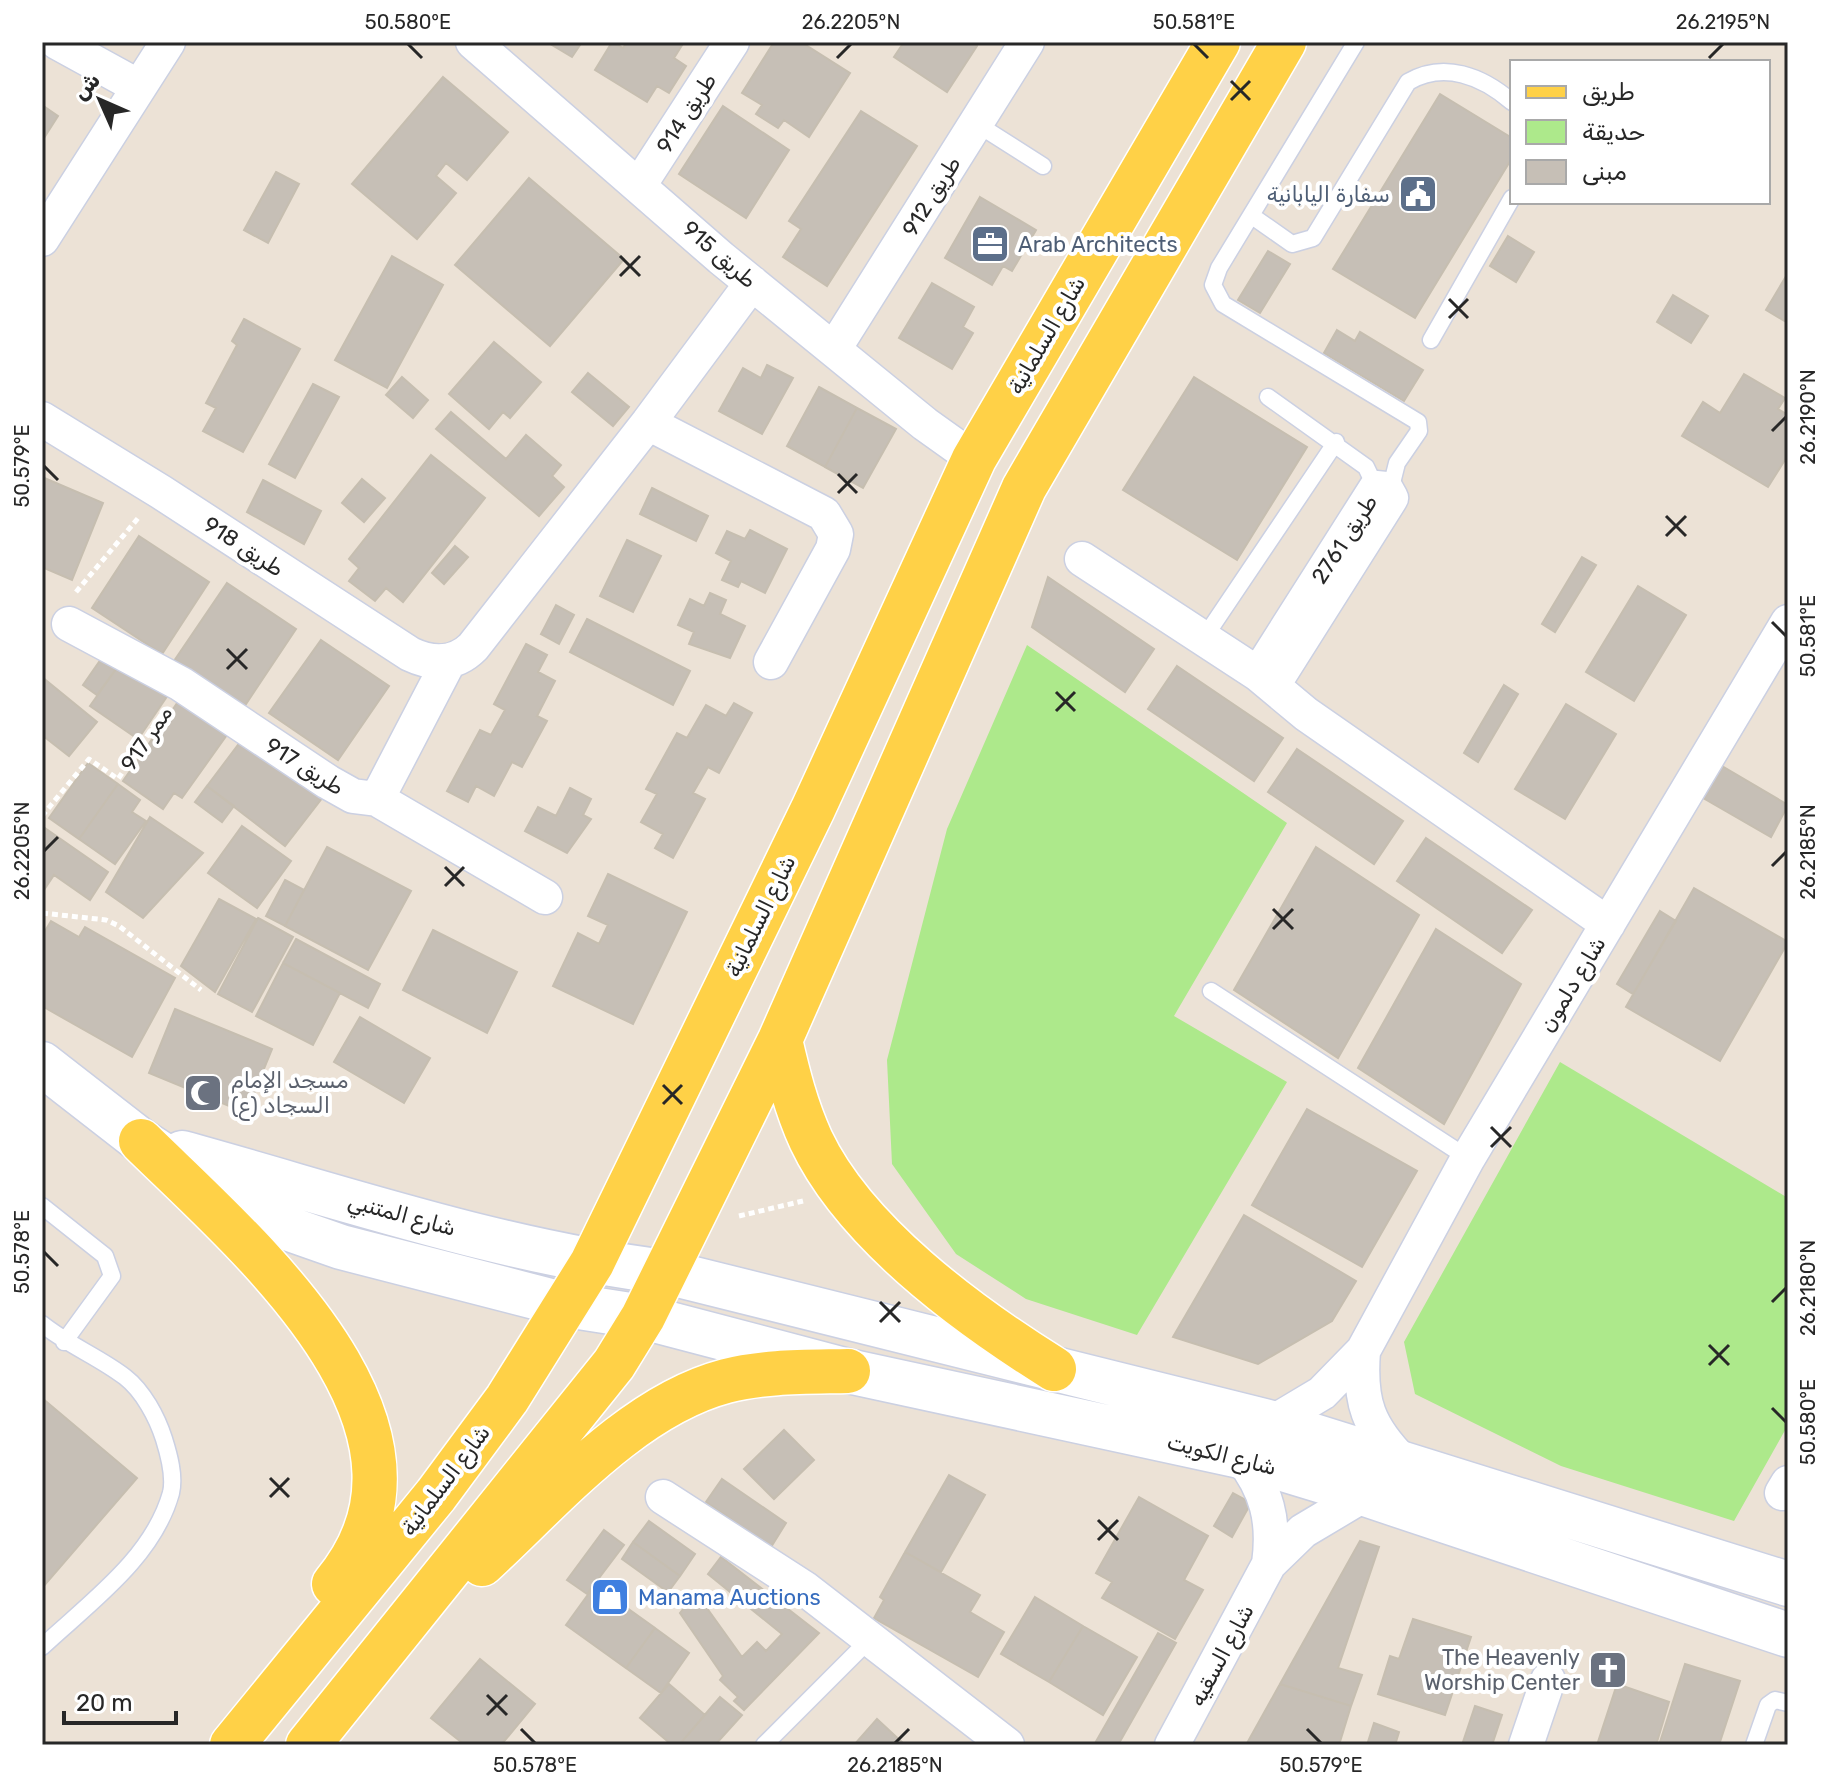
<svg xmlns="http://www.w3.org/2000/svg" width="1830" height="1787" viewBox="0 0 1830 1787" font-family="Rubik,'Noto Sans Arabic',sans-serif">
<style>
.green{fill:#ade98b}
.building{fill:#c6bfb6;stroke:#c6beb0;stroke-width:2}
.lines{fill:none;stroke-linecap:round;stroke-linejoin:round}
.service-casing{stroke:#cbd0e2;stroke-width:19}
.minor-casing{stroke:#cbd0e2;stroke-width:37}
.secondary-casing{stroke:#cbd0e2;stroke-width:47}
.primary-casing{stroke:#fff;stroke-width:47}
.path{stroke:#fff;stroke-width:5;stroke-dasharray:6 4;stroke-linecap:butt}
.service{stroke:#fff;stroke-width:16}
.minor{stroke:#fff;stroke-width:34}
.secondary{stroke:#fff;stroke-width:44}
.primary{stroke:#ffd147;stroke-width:44}
.ticks{fill:none;stroke:#272727;stroke-width:3}
.labels{text-anchor:middle;stroke-width:8;stroke-linejoin:round;paint-order:stroke}
.street-label{font-size:22px;fill:#272727;stroke:#fff}
.service-label{font-size:22px;fill:#4e5e75;stroke:#fff;text-anchor:end}
.worship-label{font-size:22px;fill:#5b616d;stroke:#fff;text-anchor:start}
.shop-label{font-size:22px;fill:#366cbe;stroke:#fff;text-anchor:start}
.neatline{fill:none;stroke:#272727;stroke-width:3}
.ticks-label{font-size:20px;text-anchor:middle;fill:#272727}
</style>
<rect width="100%" height="100%" fill="#ece2d6"/>
<path class="green" d="M1027 645 1287 823 1174 1016 1287 1082 1137 1335 1026 1299 956 1254 892 1164 887 1060 947 829Z
M1560 1062 1788 1198V1425L1734 1521 1561 1466 1415 1394 1404 1342Z"/>
<path class="building" d="M547 42H582L572 57Z
M612 42 623 48 627 42H684L674 58 686 66 669 93 657 86 647 102 595 70Z
M774 42H801L850 73 809 137 784 120 778 128 756 114 762 105 742 93Z
M904 42H972L977 46 947 92 894 57Z
M443 77 508 132 467 180 446 163 436 176 456 193 417 239 352 184Z
M1440 94 1512 138V158L1415 318 1333 269Z
M42 105 58 116 42 141Z
M723 106 789 150 746 218 679 174Z
M861 111 917 146 827 286 783 257 801 229 789 221Z
M276 172 299 184 268 243 244 230Z
M529 178 624 259 550 346 455 265Z
M980 197 1036 230 1012 271 1003 266 992 285 945 258Z
M1508 236 1534 252 1516 282 1490 266Z
M1268 251 1290 264 1260 313 1238 300Z
M392 256 443 285 387 388 335 360Z
M1788 273V323L1766 310Z
M932 283 974 307 963 327 973 333 952 369 899 338Z
M1673 295 1708 316 1691 343 1657 322Z
M244 319 300 349 243 452 203 431 216 408 206 403 237 345 232 341Z
M1337 330 1355 341 1360 332 1423 370 1404 401 1324 353Z
M494 342 541 382 510 418 503 412 489 429 449 394Z
M767 365 793 378 762 434 719 411 743 368 761 378Z
M588 373 629 407 613 426 572 392Z
M1744 374 1785 398 1778 409 1788 415V455L1768 487 1682 436 1703 402 1720 413Z
M402 377 428 400 413 418 386 395Z
M1194 377 1307 447 1237 560 1123 490Z
M313 384 339 397 295 478 269 464Z
M819 387 857 408 825 467 787 446Z
M857 408 896 429 863 488 825 467Z
M451 412 506 459 526 435 561 465 552 476 564 487 539 516 436 429Z
M431 455 485 498 403 602 386 588 375 601 349 581 359 568 349 559Z
M42 477 103 503 72 580 42 567Z
M362 479 385 498 364 522 342 503Z
M263 480 321 511 304 544 247 512Z
M652 488 708 516 696 541 640 514Z
M750 530 787 549 765 593 741 581 738 587 722 580 731 561 716 553 727 531 745 539Z
M139 536 209 582 162 654 92 608Z
M627 540 661 556 633 612 600 596Z
M455 546 468 557 444 584 432 573Z
M1582 557 1596 565 1555 632 1542 624Z
M1048 577 1154 649 1125 692 1032 627Z
M227 583 296 629 244 707 174 661Z
M1638 586 1686 615 1634 701 1586 672Z
M710 593 726 600 720 614 745 626 730 658 689 644 694 632 678 625 690 599 704 606Z
M556 605 574 615 559 644 541 634Z
M587 619 690 671 673 705 570 652Z
M321 640 389 686 338 760 269 713Z
M526 644 547 655 538 672 555 681 537 716 547 721 522 767 512 762 494 796 476 786 468 802 447 791 480 730 491 735 505 710 494 704Z
M106 652 121 662 97 695 83 685Z
M121 662 168 695 138 739 90 706Z
M1177 666 1283 738 1254 781 1148 709Z
M42 677 97 722 69 756 42 735Z
M1504 685 1518 694 1478 762 1464 753Z
M180 699 229 732 182 798 174 793 163 809 123 781Z
M734 703 752 713 719 773 708 767 693 793 705 799 673 858 655 848 663 834 641 822 657 794 646 789 677 733 687 738 706 705 726 716Z
M1566 704 1616 734 1565 819 1515 789Z
M244 737 323 797 285 846 207 786Z
M1297 749 1403 821 1374 864 1268 792Z
M88 763 118 784 79 839 49 818Z
M1722 766 1788 805 1771 837 1703 798Z
M118 784 140 800 132 812 146 821 115 864 79 839Z
M207 786 234 806 222 822 195 802Z
M570 788 591 799 583 815 591 819 567 853 525 831 538 807 556 816Z
M150 817 203 853 143 918 106 892Z
M42 826 108 872 90 900 54 875 42 893Z
M242 826 291 861 257 908 208 873Z
M1426 838 1532 910 1502 953 1397 881Z
M327 847 411 891 368 970 285 926Z
M1316 847 1419 915 1338 1058 1234 990Z
M608 874 687 912 633 1024 553 986 578 933 599 944 608 925 588 916Z
M285 880 304 890 285 926 266 916Z
M1694 888 1788 942 1720 1061 1626 1007Z
M219 899 256 919 215 992 181 966Z
M1660 911 1676 921 1633 994 1617 984Z
M258 918 293 937 252 1012 218 994Z
M51 921 79 937 85 927 175 978 132 1057 42 1006V936Z
M1436 929 1521 984 1444 1124 1358 1068Z
M433 930 517 972 487 1033 403 990Z
M296 939 380 984 368 1008 283 963Z
M283 963 340 993 313 1045 256 1016Z
M175 1009 272 1049 246 1113 149 1073Z
M360 1017 430 1058 404 1103 334 1062Z
M1307 1109 1417 1171 1362 1267 1252 1205Z
M1244 1215 1356 1281 1332 1321 1258 1364 1173 1337Z
M42 1398 137 1478 42 1588Z
M784 1430 814 1460 774 1499 744 1469Z
M949 1475 985 1495 941 1572 905 1552Z
M722 1479 786 1523 771 1547 706 1502Z
M1233 1493 1251 1503 1232 1537 1214 1526Z
M1139 1497 1208 1536 1184 1580 1203 1590 1175 1639 1102 1598 1112 1582 1096 1573Z
M649 1521 695 1554 680 1576 633 1542Z
M604 1530 624 1545 587 1594 567 1580Z
M1360 1541 1379 1547 1338 1668 1362 1675 1351 1706 1280 1684Z
M633 1542 680 1576 668 1592 622 1559Z
M905 1552 980 1595 970 1612 1004 1632 978 1677 874 1618 884 1600 880 1597Z
M721 1557 819 1633 744 1710 734 1701 738 1697 720 1680 723 1676 680 1613 696 1593 742 1657 757 1642 766 1651 782 1634 708 1574Z
M595 1585 655 1628 626 1668 566 1625Z
M1035 1597 1083 1626 1049 1682 1001 1654Z
M1413 1619 1471 1637 1445 1715 1378 1694 1390 1656 1399 1659Z
M1083 1626 1137 1657 1103 1715 1049 1682Z
M655 1628 689 1653 661 1693 626 1668Z
M1158 1633 1176 1643 1118 1745H1094Z
M480 1659 535 1704 501 1745H465L431 1718Z
M1685 1664 1740 1681 1719 1745 1660 1742Z
M669 1684 705 1715 679 1745H672L640 1718Z
M1280 1684 1351 1706 1339 1745H1246Z
M1617 1684 1669 1702 1657 1742 1668 1745H1597Z
M720 1697 742 1715 715 1745H679Z
M1475 1706 1502 1715 1492 1745H1462Z
M877 1719 905 1745H854Z
M1374 1723 1399 1732 1395 1745H1367Z"/>
<g class="lines">
<g class="service-casing">
<path id="service" d="M1356 42 1219 268 1213 285 1223 304 1418 422 1419 431 1397 463 1390 491
M977 124 1043 166
M1252 216 1292 244 1313 238 1408 82C1444 61 1482 76 1512 102
M1431 340 1512 198
M1268 397 1366 467 1376 488
M1204 638 1336 442
M1211 991 1468 1158
M42 1206 105 1256 112 1276 64 1342
M42 1324C68 1345 99 1357 125 1377 143 1391 157 1417 164 1439 169 1455 175 1476 171 1493 153 1558 89 1603 42 1647
M764 1745 872 1637
M1754 1745 1768 1705 1775 1700 1788 1703"/>
</g>
<g class="minor-casing">
<path id="minor" d="M57 42 139 87
M473 42 721 258 925 424 974 459
M640 184 732 42
M42 239 168 42
M834 349 1027 42
M42 419 161 492 410 654C433 665 455 665 473 647L648 423 752 283
M648 423 824 514 836 534 833 549 771 662
M1082 559 1258 674 1306 714 1608 924
M69 624 181 684 328 782 353 796 377 799 545 897
M1258 674 1376 488 1386 489 1391 498 1273 685
M377 799 449 661
M1363 1351C1359 1402 1368 1427 1404 1463
M1272 1423 1322 1393 1363 1351 1468 1158 1788 622
M1240 1456C1267 1490 1275 1521 1269 1564
M1782 1493 1788 1483
M663 1497 804 1588 1007 1745
M1172 1745 1269 1564 1303 1531 1365 1494
M1526 1745 1548 1680"/>
</g>
<g class="secondary-casing">
<path id="secondary" d="M42 1064 141 1141 261 1219 341 1247 566 1305 643 1317 848 1371 1240 1456 1365 1494 1788 1635
M182 1153C342 1197 501 1252 666 1272L1272 1423 1788 1584"/>
</g>
<g class="primary-casing">
<path id="primary" d="M780 1040C788 1075 796 1107 811 1140 855 1233 969 1316 1054 1369
M141 1141C246 1244 465 1427 334 1584
M482 1564C552 1500 631 1406 726 1381 765 1371 807 1372 848 1371
M232 1745 436 1495 507 1399 592 1263 813 809 974 459 1218 42
M308 1745 614 1364 643 1317 780 1040 1024 488 1284 42"/>
</g>
<path class="path" d="M76 592 139 517
M42 816 89 759 118 779 163 712
M42 913 106 920 119 926 201 990
M739 1216 803 1201"/>
<use href="#service" class="service"/>
<use href="#minor" class="minor"/>
<use href="#secondary" class="secondary"/>
<use href="#primary" class="primary"/>
</g>
<path class="ticks" d="M408 44 422 58M1194 44 1208 58M837 58 851 44M1709 58 1723 44M1231 81 1250 100M1231 100 1250 81M620 256 640 276M620 276 640 256M1449 299 1468 318M1449 318 1468 299M1772 431 1786 417M44 466 58 480M838 474 857 493M838 493 857 474M1666 516 1686 536M1666 536 1686 516M1772 622 1786 636M227 649 247 669M227 669 247 649M1056 692 1075 711M1056 711 1075 692M44 851 58 837M1772 866 1786 852M445 867 464 886M445 886 464 867M1273 909 1293 929M1273 929 1293 909M663 1085 682 1104M663 1104 682 1085M1491 1127 1511 1147M1491 1147 1511 1127M44 1252 58 1266M880 1302 900 1322M1772 1302 1786 1288M880 1322 900 1302M1709 1345 1729 1365M1709 1365 1729 1345M1772 1408 1786 1422M270 1478 289 1497M270 1497 289 1478M1098 1520 1118 1540M1098 1540 1118 1520M487 1695 507 1715M487 1715 507 1695M521 1729 535 1743M1307 1729 1321 1743M895 1743 909 1729"/>
<defs>
<g id="civic-square" transform="scale(2)"><rect x="-9" y="-9" width="18" height="18" rx="4" fill="#5c6f8a" stroke="#fff"/><path d="M-.6-6.5H3V-4.5H.6V-3L4-1V1h2V6H-6V1h2V-1L-.6-3ZM-1.2 2.5V6h2.4V2.5Z" fill="#fff"/></g>
<g id="office-square" transform="scale(2)"><rect x="-9" y="-9" width="18" height="18" rx="4" fill="#5c6f8a" stroke="#fff"/><path d="M-6-3h4V-5.5h4V-3h4V5H-6ZM-1-4.5V-3h2v-1.5ZM-6 0V1H6V0Z" fill="#fff"/></g>
<g id="mosque-square" transform="scale(2)"><rect x="-9" y="-9" width="18" height="18" rx="4" fill="#6b7280" stroke="#fff"/><path d="M3.5-4.9A6 6 0 1 0 3.5 4.9A5 5 0 1 1 3.5-4.9Z" fill="#fff"/></g>
<g id="shop-square" transform="scale(2)"><rect x="-9" y="-9" width="18" height="18" rx="4" fill="#3f7fe0" stroke="#fff"/><path d="M-5-2.5h2.3a2.7 3.5 0 0 1 5.4 0H5L5.5 6h-11ZM-1.5-2.5h3a1.5 2.3 0 0 0-3 0Z" fill="#fff"/></g>
<g id="church-square" transform="scale(2)"><rect x="-9" y="-9" width="18" height="18" rx="4" fill="#6b7280" stroke="#fff"/><path d="M-1.2-6h2.4v3.5h3.3v2.4h-3.3V6h-2.4V-.1h-3.3v-2.4h3.3Z" fill="#fff"/></g>
</defs>
<g fill-rule="evenodd">
<use href="#civic-square" x="1418" y="194"/>
<use href="#office-square" x="990" y="244"/>
<use href="#mosque-square" x="203" y="1093"/>
<use href="#shop-square" x="610" y="1597"/>
<use href="#church-square" x="1608" y="1670"/>
</g>
<g class="labels">
<g class="street-label">
<text transform="translate(686 113) rotate(-57)" y="8">طريق 914</text>
<text transform="translate(931 196) rotate(-58)" y="8">طريق 912</text>
<text transform="translate(720 254) rotate(41)" y="8">طريق 915</text>
<text transform="translate(1046 335) rotate(-60)" y="8">شارع السلمانية</text>
<text transform="translate(1344 539) rotate(-57)" y="8">طريق 2761</text>
<text transform="translate(244 546) rotate(33)" y="8">طريق 918</text>
<text transform="translate(146 738) rotate(-56)" y="8">ممر 917</text>
<text transform="translate(305 766) rotate(32)" y="8">طريق 917</text>
<text transform="translate(760 916) rotate(-64)" y="8">شارع السلمانية</text>
<text transform="translate(1572 984) rotate(-59)" y="8">شارع دلمون</text>
<text transform="translate(402 1214) rotate(15)" y="8">شارع المتنبي</text>
<text transform="translate(1222 1454) rotate(14)" y="8">شارع الكويت</text>
<text transform="translate(445 1480) rotate(-53)" y="8">شارع السلمانية</text>
<text transform="translate(1221 1655) rotate(-62)" y="8">شارع السقيه</text>
</g>
<g class="service-label">
<text x="1390" y="202">سفارة اليابانية</text>
<text x="1018" y="252" text-anchor="start">Arab Architects</text>
</g>
<g class="worship-label">
<text x="231" y="1088">مسجد الإمام<tspan x="231" dy="25">السجاد (ع)</tspan></text>
<text x="1580" y="1665" text-anchor="end">The Heavenly<tspan x="1580" dy="25">Worship Center</tspan></text>
</g>
<g class="shop-label">
<text x="638" y="1605">Manama Auctions</text>
</g>
</g>
<rect width="1830" height="1787" fill="none" stroke="#ffffff" stroke-width="88"/>
<rect x="1510" y="60" width="260" height="144" fill="#ffffff" stroke="#a9a9a9" stroke-width="2"/>
<rect x="1526" y="86" width="40" height="12" fill="#ffd147" stroke="#a9a9a9" stroke-width="2"/>
<text x="1582" y="100" font-size="24" fill="#272727">طريق</text>
<rect x="1526" y="120" width="40" height="24" fill="#ade98b" stroke="#a9a9a9" stroke-width="2"/>
<text x="1582" y="140" font-size="24" fill="#272727">حديقة</text>
<rect x="1526" y="160" width="40" height="24" fill="#c6bfb6" stroke="#a9a9a9" stroke-width="2"/>
<text x="1582" y="180" font-size="24" fill="#272727">مبنى</text>
<g transform="translate(100 100) rotate(315)" stroke="#ffffff" stroke-width="6" paint-order="stroke">
<path d="M0-6L14 30L0 20L-14 30Z" fill="#272727"/>
<text y="-12" font-size="22" font-weight="bold" text-anchor="middle" fill="#272727">ش</text>
</g>
<path d="M64 1711v12h112v-12" fill="none" stroke="#272727" stroke-width="4"/>
<text x="76" y="1711" font-size="24" fill="#272727" stroke="#ffffff" stroke-width="6" paint-order="stroke">20 m</text>
<rect x="44" y="44" width="1742" height="1699" class="neatline"/>
<g class="ticks-label">
<text x="408" y="29">50.580°E</text>
<text x="851" y="29">26.2205°N</text>
<text x="1194" y="29">50.581°E</text>
<text x="1723" y="29">26.2195°N</text>
<text transform="translate(1808 417) rotate(-90)" y="7">26.2190°N</text>
<text transform="translate(22 466) rotate(-90)" y="7">50.579°E</text>
<text transform="translate(1808 636) rotate(-90)" y="7">50.581°E</text>
<text transform="translate(22 851) rotate(-90)" y="7">26.2205°N</text>
<text transform="translate(1808 852) rotate(-90)" y="7">26.2185°N</text>
<text transform="translate(22 1252) rotate(-90)" y="7">50.578°E</text>
<text transform="translate(1808 1288) rotate(-90)" y="7">26.2180°N</text>
<text transform="translate(1808 1422) rotate(-90)" y="7">50.580°E</text>
<text x="535" y="1772">50.578°E</text>
<text x="895" y="1772">26.2185°N</text>
<text x="1321" y="1772">50.579°E</text>
</g>
</svg>
